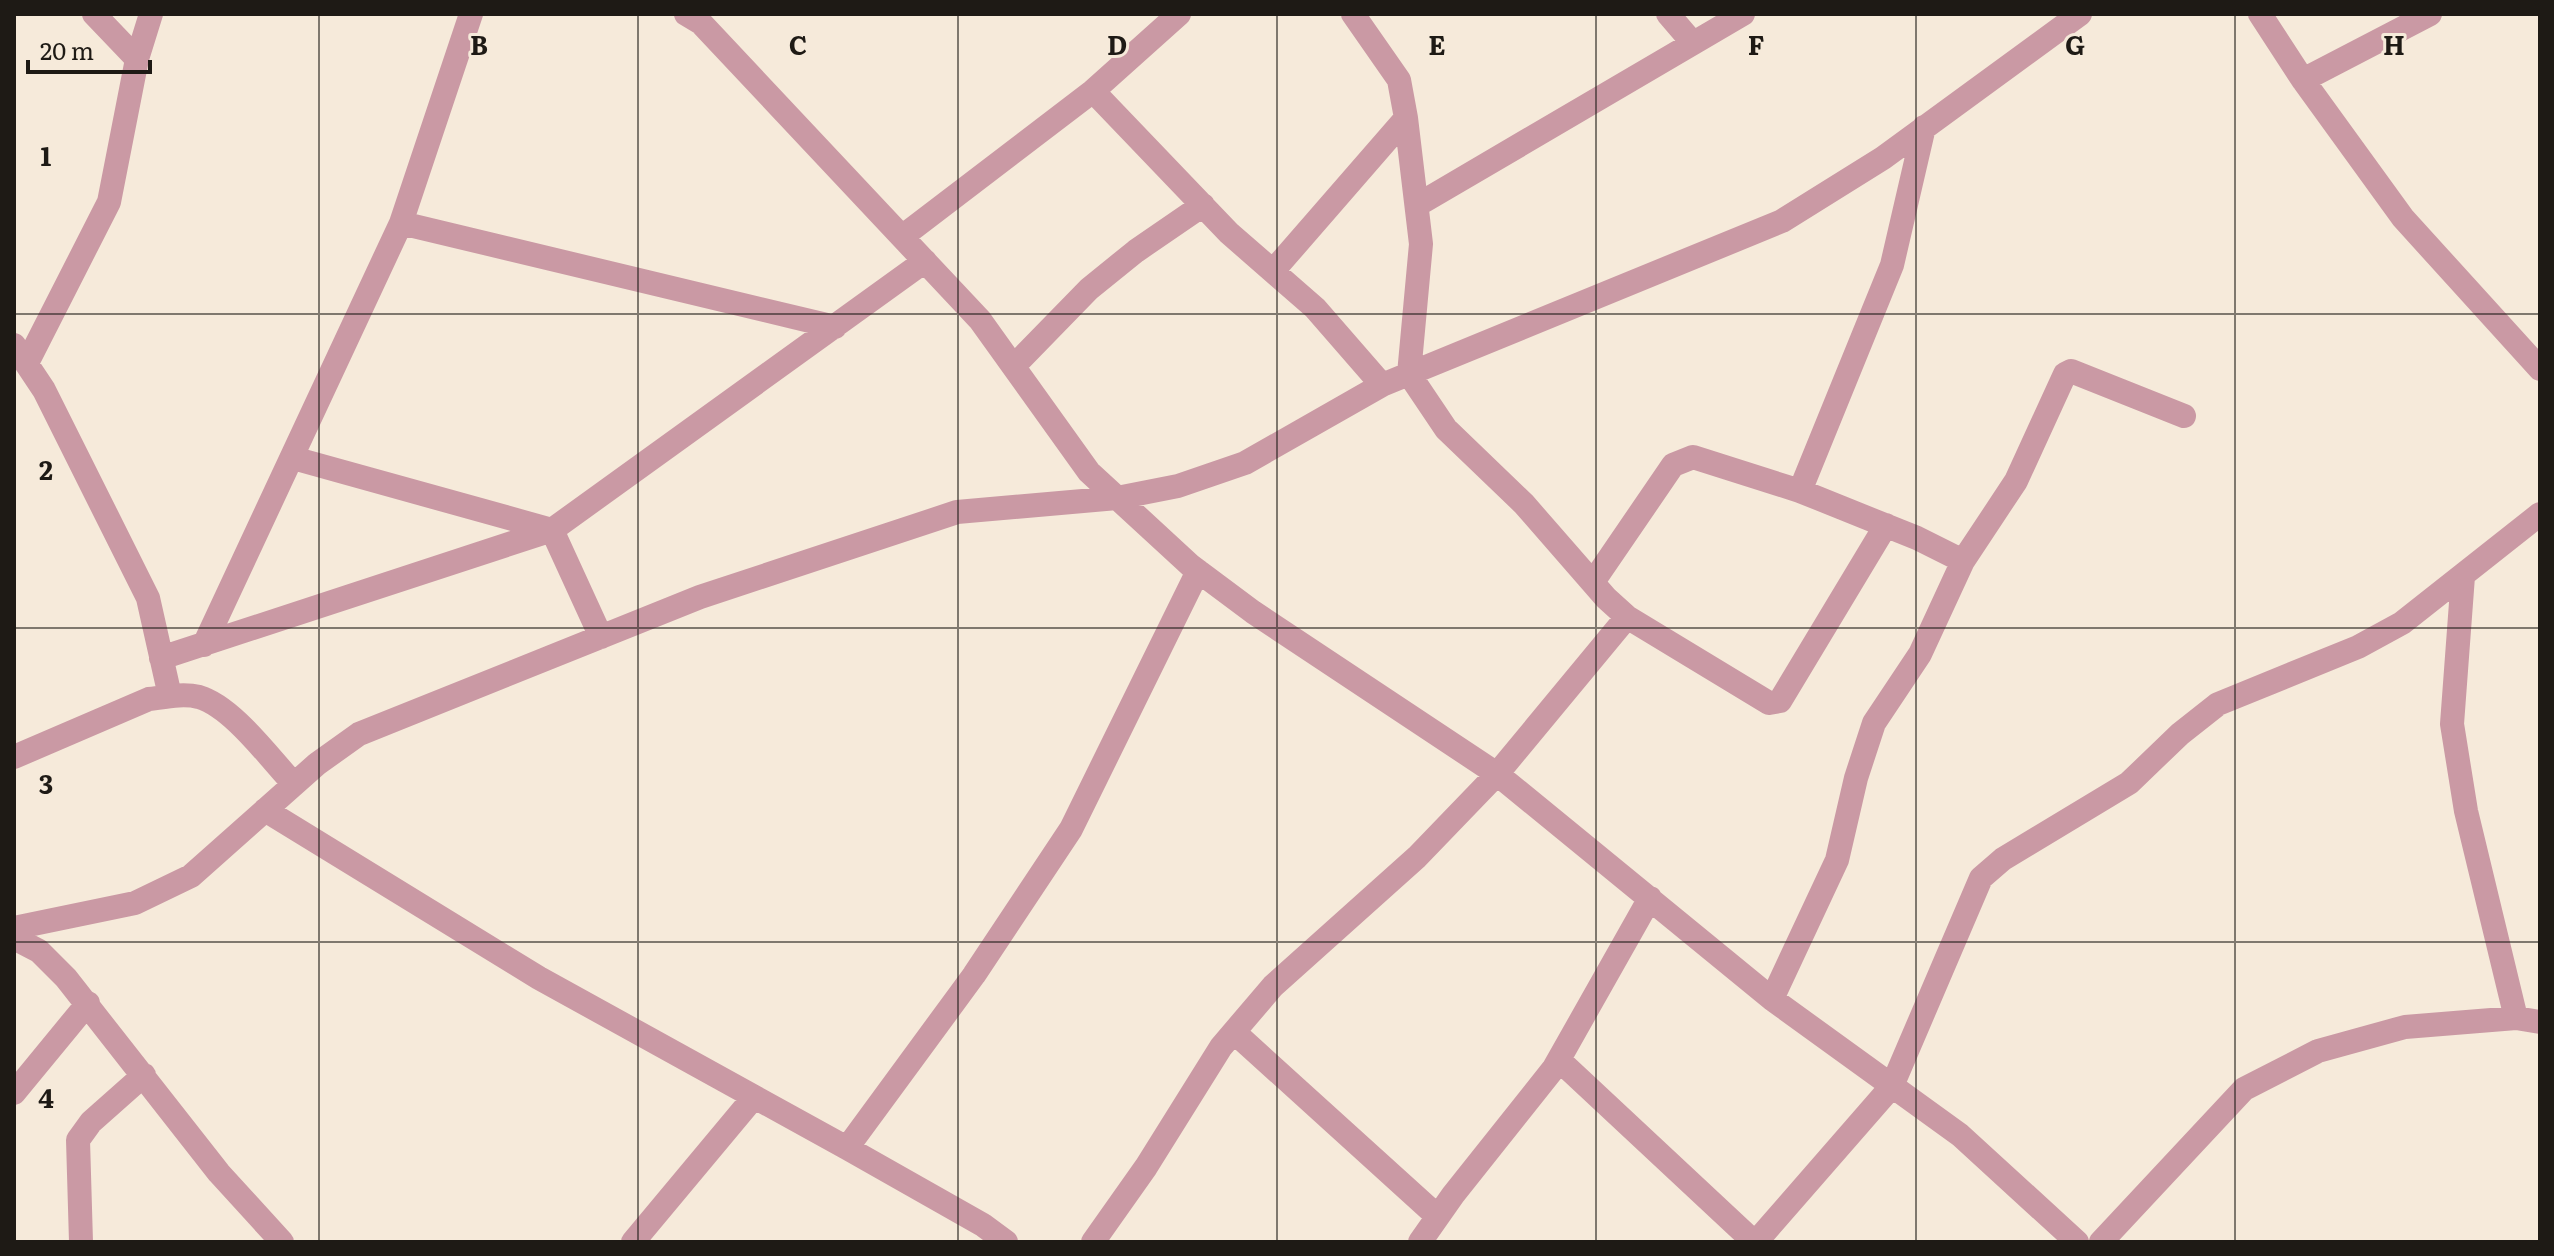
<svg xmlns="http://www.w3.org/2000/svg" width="2554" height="1256" viewBox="0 0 2554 1256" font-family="Literata,serif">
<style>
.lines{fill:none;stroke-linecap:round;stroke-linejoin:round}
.minor{stroke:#ca99a4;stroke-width:24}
.grid{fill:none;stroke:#1e1a15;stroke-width:2;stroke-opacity:0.55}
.grid-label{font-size:26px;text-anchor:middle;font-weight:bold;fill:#1e1a15;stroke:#f6eada;stroke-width:6;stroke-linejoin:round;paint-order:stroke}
</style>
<rect width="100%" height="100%" fill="#f6eada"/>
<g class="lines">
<path class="minor" d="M94 14 137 59
M686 14 701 23 980 320 1089 472 1190 565 1253 612 1497 774 1772 999 1960 1135 2077 1242
M1353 14 1399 80 1406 118 1421 244 1409 374 1446 429 1524 504 1606 598 1627 617 1769 703 1780 701 1886 525
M1668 14 1692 42
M2260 14 2303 80 2403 218 2540 369
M2303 80 2430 14
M1093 91 1229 233 1315 308 1382 385
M1419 204 1743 14
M401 223 835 327
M903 236 1093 91 1179 14
M1273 271 1406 118
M14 345 44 390 148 598 170 696
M27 363 109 202 137 59 151 14
M1015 365 1089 289 1136 251 1203 205
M293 458 552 530 601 637
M1800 491 1892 265 1924 127
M2463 576 2452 724 2466 811 2516 1018
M1593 582 1673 465 1693 457 1800 491 1917 538 1963 561
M204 645 401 223 471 14
M161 658 552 530 925 261
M14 757 149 699C165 697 183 693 199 697 233 707 270 759 294 784
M265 810 539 978 847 1148 983 1225 1006 1242
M14 928 135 903 191 876 317 764 359 734 700 597 957 512 1117 498 1178 486 1245 463 1382 385 1782 221 1883 158 2080 14
M14 938 39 951 66 978 219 1173 282 1242
M1772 999 1837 860 1856 778 1874 723 1920 654 1963 561 2016 481 2065 374 2071 371 2184 416
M1234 1032 1437 1216
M1559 1060 1754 1242
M14 1093 88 1003
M847 1148 974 975 1071 829 1198 571
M81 1242 78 1140 91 1122 144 1075
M633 1242 754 1097
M1093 1242 1146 1167 1221 1047 1273 986 1417 857 1497 774 1627 617
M1420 1242 1453 1195 1554 1068 1650 898
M1756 1242 1892 1086 1981 878 2003 859 2129 783 2180 734 2218 704 2358 647 2402 623 2540 514
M2101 1242 2244 1089 2318 1051 2405 1027 2516 1018 2540 1022"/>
</g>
<path class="grid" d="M319 14V1242M638 14V1242M958 14V1242M1277 14V1242M1596 14V1242M1916 14V1242M2235 14V1242M14 314H2540M14 628H2540M14 942H2540"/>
<g class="grid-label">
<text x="479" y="55">B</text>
<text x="798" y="55">C</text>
<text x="1117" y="55">D</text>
<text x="1437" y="55">E</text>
<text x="1756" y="55">F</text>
<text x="2075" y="55">G</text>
<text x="2394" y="55">H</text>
<text x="46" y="166">1</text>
<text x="46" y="480">2</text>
<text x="46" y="794">3</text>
<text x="46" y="1108">4</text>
</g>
<rect width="2554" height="1256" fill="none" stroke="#1e1a15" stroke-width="32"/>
<path d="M28 60v12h122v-12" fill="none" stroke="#1e1a15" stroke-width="4"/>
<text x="40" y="60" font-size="24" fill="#1e1a15" stroke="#f6eada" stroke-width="6" paint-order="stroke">20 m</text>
</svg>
